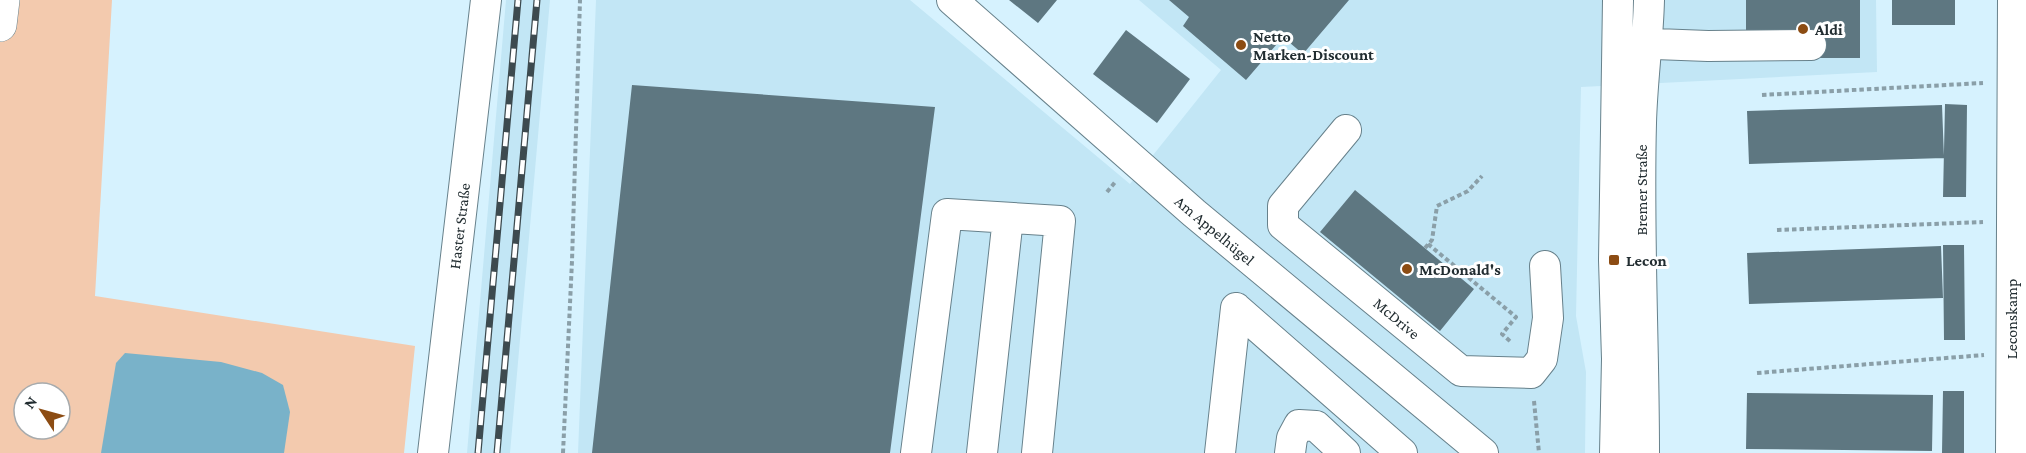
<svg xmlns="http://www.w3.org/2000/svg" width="2026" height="453" viewBox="0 0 2026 453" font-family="'Crimson Pro',serif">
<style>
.built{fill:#c2e6f5}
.green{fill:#f3caae;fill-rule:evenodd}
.water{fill:#79b2c9}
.building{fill:#5e7781}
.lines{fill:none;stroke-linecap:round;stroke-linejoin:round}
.minor-casing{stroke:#67818b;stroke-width:32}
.highway-casing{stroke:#67818b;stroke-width:34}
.path{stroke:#8a9fa8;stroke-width:4;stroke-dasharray:4.5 3;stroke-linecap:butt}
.minor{stroke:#fff;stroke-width:30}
.highway{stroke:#fff;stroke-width:33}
.rail-casing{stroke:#3d4a4f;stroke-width:7}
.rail{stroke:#fff;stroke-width:4.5;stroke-dasharray:14;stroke-linecap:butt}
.poi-dot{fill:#8c4c13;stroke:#fff;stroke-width:2}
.labels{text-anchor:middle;stroke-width:6;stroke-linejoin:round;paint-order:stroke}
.poi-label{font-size:16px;font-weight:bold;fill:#222d31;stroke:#fff;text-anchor:start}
.street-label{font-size:16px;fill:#222d31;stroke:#fff}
</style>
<rect width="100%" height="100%" fill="#d6f2fe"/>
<path class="built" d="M506 0H550L510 453H467Z
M596 0H910L1130 184 1221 70 1139 0H1876L1877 72 1581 87 1576 316 1586 372 1585 453H578Z"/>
<path class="green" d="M0 0H112L95 296 415 346 404 453H0ZM24 393H60V429H24Z"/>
<path class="water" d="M125 353 221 362 262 373 283 385 290 412 284 453H101L116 363Z"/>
<path class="building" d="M1009 0H1057L1038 23Z
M1169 0H1349L1303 54 1283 37 1246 80 1183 26 1189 17Z
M1746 0H1860V58H1810L1746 31Z
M1892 0H1955V25H1892Z
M1126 30 1190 79 1157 123 1093 74Z
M632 85 935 107 890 453H592Z
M1945 104 1967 105 1966 197H1943Z
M1942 105 1944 158 1749 164 1747 111Z
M1355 190 1474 289 1440 331 1320 232Z
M1943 245H1964L1965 340H1944Z
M1941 246 1943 298 1749 304 1747 253Z
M1943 391H1964V453H1942Z
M1747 393 1933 395 1932 451 1746 449Z"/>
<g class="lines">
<g class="minor-casing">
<path id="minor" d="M952 0 1194 213 1483 453
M1629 43 1708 46 1811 45
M1346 130 1283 206V225L1461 371 1531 373 1542 359 1548 318 1545 266
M1236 308 1402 453
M433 453 486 0
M916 453 947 214 1060 221 1037 453
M982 453 1008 218
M1220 453 1236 308
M1290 453 1292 438 1299 425 1316 426 1345 453
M1615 453 1617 359 1614 260 1618 0
M1644 453C1644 343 1638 233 1641 123 1642 82 1648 41 1649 0
M2011 453 2013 0"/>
</g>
<g class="highway-casing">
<path id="highway" d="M0 25 3 0"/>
</g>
<path class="path" d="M1762 95 1983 83
M1107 192 1116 181
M1777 230 1983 222
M1428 244 1516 317 1502 334 1512 343
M1425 248 1432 240 1437 206 1468 191 1482 176
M1757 373 1984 355
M1534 401 1539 453
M563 453 572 261 580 0"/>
<use href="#minor" class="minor"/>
<use href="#highway" class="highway"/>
<g class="rail-casing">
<path id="rail" d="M478 453 518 0
M497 453 537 0"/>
</g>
<use href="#rail" class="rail"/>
</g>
<g class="poi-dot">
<circle cx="1803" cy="29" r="6"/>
<circle cx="1241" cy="45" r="6"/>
<rect x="1608" y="254" width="12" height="12" rx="3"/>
<circle cx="1407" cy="269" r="6"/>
</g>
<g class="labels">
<g class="poi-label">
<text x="1815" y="35">Aldi</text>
<text x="1253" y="42">Netto<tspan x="1253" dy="18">Marken-Discount</tspan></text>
<text x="1626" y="266">Lecon</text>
<text x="1419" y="275">McDonald's</text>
</g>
<g class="street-label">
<text transform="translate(1641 190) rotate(-90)" y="6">Bremer Straße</text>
<text transform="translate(459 226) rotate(-83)" y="6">Haster Straße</text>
<text transform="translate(1215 230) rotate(40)" y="6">Am Appelhügel</text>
<text transform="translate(1397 318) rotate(40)" y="6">McDrive</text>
<text transform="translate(2011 319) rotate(-90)" y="6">Leconskamp</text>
</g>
</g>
<g transform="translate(42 411) rotate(306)"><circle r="28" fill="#ffffff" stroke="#a7abad" stroke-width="1.5"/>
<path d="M0-4.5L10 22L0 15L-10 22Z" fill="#8c4c13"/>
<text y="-9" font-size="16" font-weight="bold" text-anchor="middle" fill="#222d31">N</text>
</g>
</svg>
